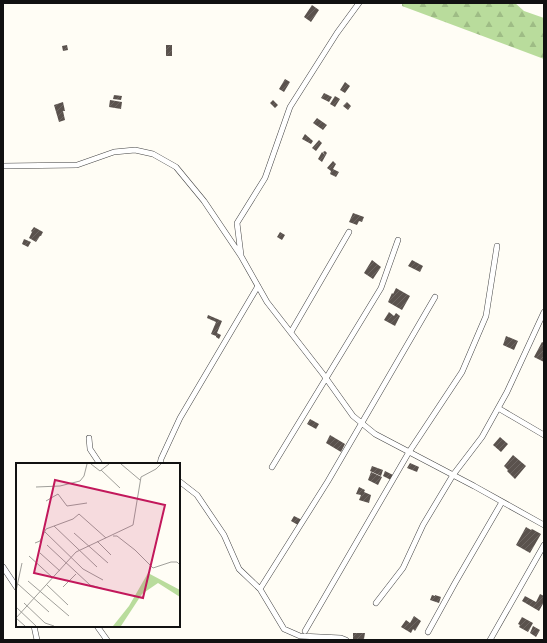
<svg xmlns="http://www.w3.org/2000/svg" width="547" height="643" viewBox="0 0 547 643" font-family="'IBM Plex Serif',serif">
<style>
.forest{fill:url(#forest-firs)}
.building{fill:url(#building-hatch)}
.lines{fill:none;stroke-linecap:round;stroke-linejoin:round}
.street-casing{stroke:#444;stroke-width:6}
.street{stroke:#fff;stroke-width:5}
.inset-road{fill:none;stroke:#a09f9a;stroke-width:1}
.view{fill:#c2185b;fill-opacity:0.15;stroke:#c2185b;stroke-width:2}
.inset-edge{fill:none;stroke:#111;stroke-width:2}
</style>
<defs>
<pattern id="forest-firs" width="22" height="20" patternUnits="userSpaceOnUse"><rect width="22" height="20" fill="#b9dc9c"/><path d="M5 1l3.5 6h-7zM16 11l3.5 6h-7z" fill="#9ebc85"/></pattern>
<pattern id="building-hatch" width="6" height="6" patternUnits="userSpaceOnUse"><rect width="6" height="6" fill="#5a524d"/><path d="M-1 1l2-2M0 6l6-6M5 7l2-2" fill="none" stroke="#6d6662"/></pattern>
</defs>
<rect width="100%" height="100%" fill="#fffdf5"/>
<path class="forest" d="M402 3H515L524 11 544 18V59L402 6Z"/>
<path class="building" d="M312 5 319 10 311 22 304 17Z
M67 45 68 50 63 51 62 46Z
M166 45H172V56H166Z
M285 79 290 82 284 92 279 89Z
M345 82 350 86 345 93 340 90Z
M324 93 332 97 329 102 321 98Z
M114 95 122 96 121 100 113 99Z
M335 96 340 99 335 107 330 104Z
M110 100 122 102 121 109 109 107Z
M273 100 278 105 275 108 270 103Z
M63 102 65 111H63L65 120 59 122 54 105Z
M347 102 351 106 348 110 343 106Z
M317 118 327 125 323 130 313 123Z
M305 134 313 141 311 144 302 139Z
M319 140 322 143 316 151 312 148Z
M325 151 327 153 322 162 318 159 322 152 325 155 323 152Z
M333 161 336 164 333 169 339 172 336 177 330 174 331 171 327 168Z
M353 213 364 217 362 222 359 221 357 225 349 222Z
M34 227 43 232 41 236H40L36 242 29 238 32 232 31 231Z
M280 232 285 235 282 240 277 237Z
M24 239 31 242 28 247 22 244Z
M372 260 381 267 373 279 364 273Z
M412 260 423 266 420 272 408 266Z
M396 288 410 296 402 310 388 302 392 293 393 294Z
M389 312 394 316 396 313 400 316 395 326 384 320Z
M208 315 222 321 217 333 221 335 219 339 216 337V336L211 334 216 322 207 318Z
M506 336 518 341 514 350 503 345Z
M542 342 544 343V362L534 357Z
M310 419 319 424 316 429 307 424Z
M330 435 345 444 341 452 326 443Z
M500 437 508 444 501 452 493 445Z
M513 455 526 466 515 479 507 471 508 470 504 466Z
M410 463 419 467 417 472 407 468Z
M372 466 383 470 381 476 370 471Z
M385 471 393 475 391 480 383 476Z
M371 472 382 477 378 485 368 480Z
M359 487 365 490 364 492 371 495 369 503 359 500 361 495 356 494Z
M294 516 302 520 298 525 291 521Z
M526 527 531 530 532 529 541 534 530 553 516 545Z
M540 594 544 596V602L539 611 522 601 525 596 536 602Z
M432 595 435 596V595L441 597 439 603 430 600Z
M414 616 421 621 415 631 413 629 411 633 401 627 406 620 410 623Z
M522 617 533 623 528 632 519 627 520 625 518 624Z
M533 626 540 630 536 637 530 633Z
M353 633H365L364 639H353Z"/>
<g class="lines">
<g class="street-casing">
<path id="street" d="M3 166 77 165 114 152 135 150 153 154 176 167 204 201 241 256 267 302 323 374 353 416 375 434 474 486 544 525
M241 255 237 223 265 178 290 107 337 33 359 3
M291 332 349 232
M498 408 544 435
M89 438 90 449 100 464
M160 464 161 459 180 418 258 286
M272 467 381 288 398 240
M179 481 197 495 224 535 239 569 260 589 284 629 300 636 341 638 346 640
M3 567 17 588
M260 589 328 481 435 297
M376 603 403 568 423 525 453 475 482 437 507 392 544 312
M34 626 37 640
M97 626 107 640
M305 631 409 452 462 372 486 316 497 246
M428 632 455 583 502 502
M490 640 544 545"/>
</g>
<use href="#street" class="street"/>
</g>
<g transform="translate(16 463)">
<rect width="164" height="164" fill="#fffdf5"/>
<path d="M132 110 164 127V134L142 120 126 131 105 163H97L113 143Z" fill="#b9dc9c"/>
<path class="inset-road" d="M75 1 84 8 93 1M105 1 124 17M85 7 104 25M20 24 44 23 64 18 68 13 71 1M30 38 42 31 51 43 71 40M38 63 81 104M29 69 67 106 87 117M58 70 92 100M97 73H101L119 87 137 105 155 99H161L164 102M81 78 95 92M19 80 24 78 30 66 57 56 63 51 90 75M31 82 74 122 88 126M24 90 44 108M13 93 37 115M12 118 53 153M2 121 33 149M31 122 52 142M47 124 60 111M0 128 6 100M8 140 29 160 38 163M0 144 20 163M0 155 60 89 117 62 125 14 140 6 145 1M0 155 9 163"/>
<path class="view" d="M39 17 149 42 127 135 18 110Z"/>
<rect width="164" height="164" class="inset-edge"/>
</g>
<rect width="547" height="643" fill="none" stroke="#111111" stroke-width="8"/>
</svg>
